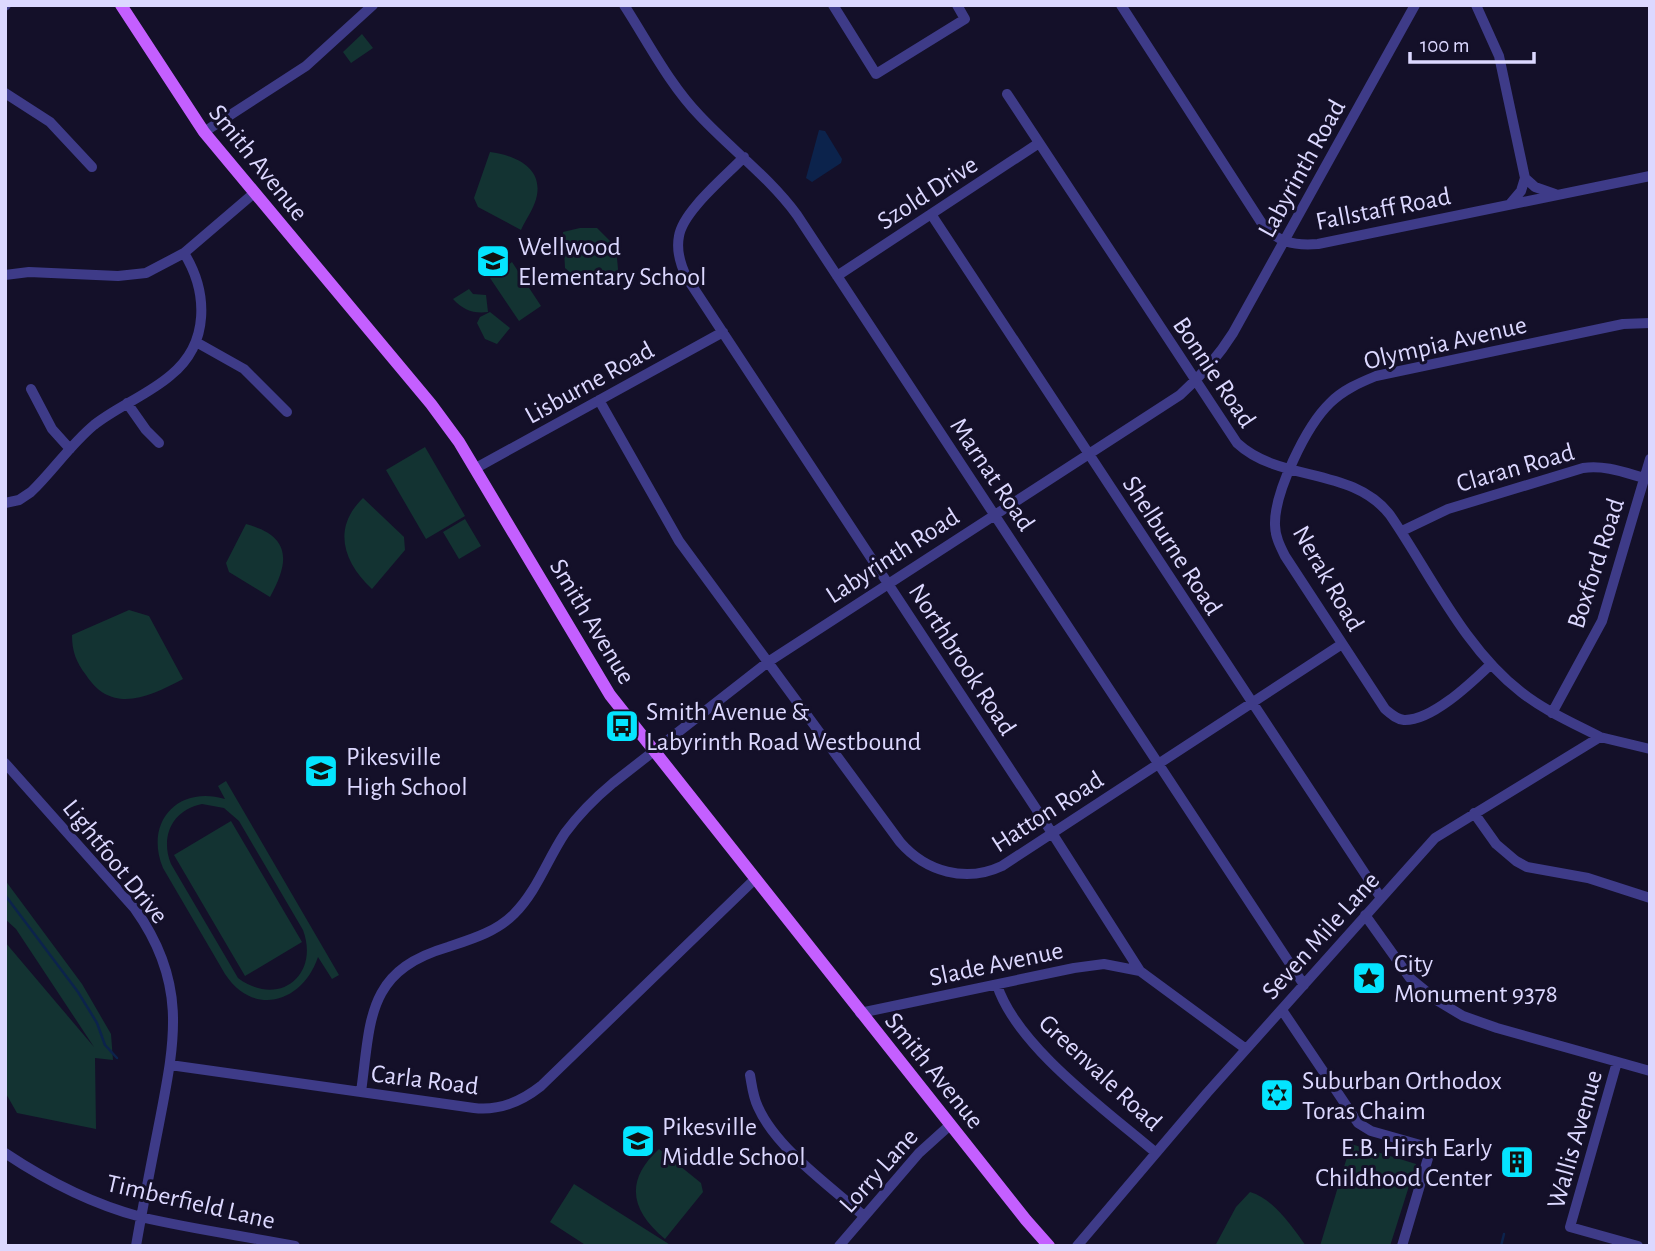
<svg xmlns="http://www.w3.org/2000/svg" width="1655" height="1251" viewBox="0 0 1655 1251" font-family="'Alegreya Sans',sans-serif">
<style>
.green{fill:#133332;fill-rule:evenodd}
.water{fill:#0c234c}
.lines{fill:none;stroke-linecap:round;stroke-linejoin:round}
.stream{stroke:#0c234c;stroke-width:2.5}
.minor{stroke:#3e3b88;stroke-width:10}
.major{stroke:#c45fff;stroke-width:12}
.labels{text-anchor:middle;stroke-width:6;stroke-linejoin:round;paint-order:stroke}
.street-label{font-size:26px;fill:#dcd8ff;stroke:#141029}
.poi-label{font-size:26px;fill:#dcd8ff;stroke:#141029;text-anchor:start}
</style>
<rect width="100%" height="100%" fill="#141029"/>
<path class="green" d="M362 34 373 48 351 63 343 52Z
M490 152C513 155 542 166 537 195 535 207 526 219 521 230L478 207 474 198Z
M580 228H597L616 247 618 269 615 280 572 274 565 268 563 232Z
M512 262 541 306 519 321 490 278Z
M469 289 473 294 486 295 488 312C474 314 463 310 453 299Z
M490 312 510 328 497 344 485 339 477 323 480 317Z
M425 447 465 516 426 539 386 470Z
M363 498 404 537 405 550 372 589C343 562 332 528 363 498Z
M465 519 481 546 459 559 443 532Z
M246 524C291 536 290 561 270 597L229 572 226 563Z
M129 610 149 616 183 679C149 697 112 715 86 675 76 662 72 651 72 635Z
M226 781 339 975 332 979 318 957C303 1002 254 1018 225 974L163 868C144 822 178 785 225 799L218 786ZM202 804 224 808 239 821 303 930C320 976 278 1008 238 978L171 864C160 837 172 810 202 804Z
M231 821 302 942 245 976 174 855Z
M5 880 82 984 111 1034 113 1060 95 1058 96 1129 17 1113 5 1092V942L94 1047 16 929 5 919Z
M1351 1144 1416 1164 1390 1246H1320Z
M659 1149 701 1183 703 1192 665 1239C631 1211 624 1181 659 1149Z
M574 1184 672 1246H587L550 1222Z
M1250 1192C1273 1198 1293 1228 1306 1246H1215L1236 1207Z"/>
<path class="water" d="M819 130 825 131 842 159 841 163 812 182 806 178Z"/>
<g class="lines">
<path class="stream" d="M5 895 78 992 97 1023 105 1045 117 1058
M1501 1246 1504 1234"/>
<path class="minor" d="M624 5C648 42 669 84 700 116 732 150 769 177 797 215L1304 985
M833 5 876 74 965 19 957 5
M1121 5 1261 222C1276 242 1293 246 1318 244L1650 176
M1476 5 1499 56 1525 178 1521 191 1510 204
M5 6 6 5
M5 93 50 122 92 167
M1007 94 1237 443C1280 483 1352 466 1390 515 1430 573 1464 648 1521 692 1545 711 1573 723 1600 737
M204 132 306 66 373 5
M744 157C726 176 683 211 679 236 676 251 681 266 687 278L1052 833 1140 971 1246 1049
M1525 178 1535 187 1555 194
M931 214 1381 898
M5 275 29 272 118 276 146 273 184 253 253 194
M837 276 1039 143
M196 342 244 369 287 412
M31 389 52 429 70 449
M599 400 679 541 900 842C926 872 966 883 1002 866L1342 644
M127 403 146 430 159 443
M476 468 723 332
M5 503 19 500 31 492C53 471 70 445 94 425 118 406 148 395 171 375 210 343 208 292 184 253
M1402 531 1448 509 1583 468C1605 465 1623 472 1644 478
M1491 664C1472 682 1432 721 1404 720 1396 719 1391 714 1385 709L1285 556C1280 546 1275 536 1275 525 1274 493 1306 426 1330 403 1343 390 1359 383 1376 376L1623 324 1650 323
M1552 713 1602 621 1650 459
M5 763 135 909C188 983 175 1041 159 1124 151 1165 143 1205 136 1246
M1474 813 1496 844 1516 861 1527 867 1588 878 1650 898
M1365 915 1410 978 1438 1001 1463 1016 1497 1028 1650 1071
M997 985C1017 1047 1107 1111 1156 1153
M1282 1010 1358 1123 1371 1131 1431 1148 1402 1246
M860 1013 1074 968 1104 964 1140 971
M1617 1062 1570 1227 1638 1246
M170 1065 474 1108C499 1111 522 1101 541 1086L755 879
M750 1075C752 1086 753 1097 758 1107 776 1148 831 1187 864 1216
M361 1092C371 1019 366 971 448 947 472 939 496 932 514 914 537 891 547 860 565 833 579 814 595 798 613 783L768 662 1180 395C1201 376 1218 357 1233 333L1415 5
M5 1153C47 1181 92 1204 141 1217 191 1229 244 1236 295 1246
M839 1246 919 1153 950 1125
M1077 1246 1207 1093 1435 838 1600 737 1650 749"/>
<path class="major" d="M121 5 204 132 431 404 459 442 610 695 1026 1220 1049 1246"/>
</g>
<defs>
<g id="school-square" transform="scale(1.75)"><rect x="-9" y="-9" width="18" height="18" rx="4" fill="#04e4ff" stroke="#141029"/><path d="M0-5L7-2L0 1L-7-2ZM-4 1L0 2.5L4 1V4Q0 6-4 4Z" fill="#111"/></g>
<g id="bus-square" transform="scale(1.75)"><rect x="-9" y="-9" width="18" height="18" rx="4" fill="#04e4ff" stroke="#141029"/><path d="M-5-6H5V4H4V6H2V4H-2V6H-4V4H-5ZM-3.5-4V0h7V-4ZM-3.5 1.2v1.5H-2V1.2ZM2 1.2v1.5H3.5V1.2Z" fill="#111"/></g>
<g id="sight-square" transform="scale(1.75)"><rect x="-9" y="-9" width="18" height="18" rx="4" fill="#04e4ff" stroke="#141029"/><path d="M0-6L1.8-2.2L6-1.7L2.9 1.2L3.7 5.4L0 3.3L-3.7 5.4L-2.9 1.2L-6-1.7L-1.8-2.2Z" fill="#111"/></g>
<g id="synagogue-square" transform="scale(1.75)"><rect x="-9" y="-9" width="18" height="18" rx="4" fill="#04e4ff" stroke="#141029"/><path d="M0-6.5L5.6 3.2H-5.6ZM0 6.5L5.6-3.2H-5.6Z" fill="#111"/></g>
<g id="building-square" transform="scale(1.75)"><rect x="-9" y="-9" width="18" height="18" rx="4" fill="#04e4ff" stroke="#141029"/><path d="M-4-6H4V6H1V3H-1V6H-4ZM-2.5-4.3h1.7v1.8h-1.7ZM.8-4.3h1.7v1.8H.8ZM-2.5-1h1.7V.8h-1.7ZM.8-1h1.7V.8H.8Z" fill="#111"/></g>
</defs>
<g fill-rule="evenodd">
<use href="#school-square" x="493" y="261"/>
<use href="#bus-square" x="622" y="726"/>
<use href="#school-square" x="321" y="771"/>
<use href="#sight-square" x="1369" y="978"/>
<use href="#synagogue-square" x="1277" y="1095"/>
<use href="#school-square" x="638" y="1141"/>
<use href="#building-square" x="1517" y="1162"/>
</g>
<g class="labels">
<g class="street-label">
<text transform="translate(259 162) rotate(51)" y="9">Smith Avenue</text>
<text transform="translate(1301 168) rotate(-61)" y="9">Labyrinth Road</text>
<text transform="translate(927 192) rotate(-33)" y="9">Szold Drive</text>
<text transform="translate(1383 208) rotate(-11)" y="9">Fallstaff Road</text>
<text transform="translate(1445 342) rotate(-13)" y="9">Olympia Avenue</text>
<text transform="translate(1215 372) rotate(56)" y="9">Bonnie Road</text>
<text transform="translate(589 382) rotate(-29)" y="9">Lisburne Road</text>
<text transform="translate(1515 467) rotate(-16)" y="9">Claran Road</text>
<text transform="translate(993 474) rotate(56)" y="9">Marnat Road</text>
<text transform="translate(1173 545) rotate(57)" y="9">Shelburne Road</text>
<text transform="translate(892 555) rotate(-33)" y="9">Labyrinth Road</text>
<text transform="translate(1595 563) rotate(-72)" y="9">Boxford Road</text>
<text transform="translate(1329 578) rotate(60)" y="9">Nerak Road</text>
<text transform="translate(593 621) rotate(59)" y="9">Smith Avenue</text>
<text transform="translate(963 659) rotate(57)" y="9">Northbrook Road</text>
<text transform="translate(1047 811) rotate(-33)" y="9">Hatton Road</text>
<text transform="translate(116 861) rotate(51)" y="9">Lightfoot Drive</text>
<text transform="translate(1320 935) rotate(-48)" y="9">Seven Mile Lane</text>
<text transform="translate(996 963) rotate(-12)" y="9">Slade Avenue</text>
<text transform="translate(935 1070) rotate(51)" y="9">Smith Avenue</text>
<text transform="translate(1101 1072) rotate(43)" y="9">Greenvale Road</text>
<text transform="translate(425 1079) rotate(7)" y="9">Carla Road</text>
<text transform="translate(1574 1139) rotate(-74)" y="9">Wallis Avenue</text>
<text transform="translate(878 1170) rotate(-48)" y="9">Lorry Lane</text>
<text transform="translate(191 1201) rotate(13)" y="9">Timberfield Lane</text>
</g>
<g class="poi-label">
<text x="518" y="255">Wellwood<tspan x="518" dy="30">Elementary School</tspan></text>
<text x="646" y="720">Smith Avenue &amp;<tspan x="646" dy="30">Labyrinth Road Westbound</tspan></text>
<text x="346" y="765">Pikesville<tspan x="346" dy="30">High School</tspan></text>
<text x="1394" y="972">City<tspan x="1394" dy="30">Monument 9378</tspan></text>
<text x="1302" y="1089">Suburban Orthodox<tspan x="1302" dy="30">Toras Chaim</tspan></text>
<text x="662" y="1135">Pikesville<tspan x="662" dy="30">Middle School</tspan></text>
<text x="1492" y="1156" text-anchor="end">E.B. Hirsh Early<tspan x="1492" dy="30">Childhood Center</tspan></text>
</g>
</g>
<rect width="1655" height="1251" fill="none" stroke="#dcd8ff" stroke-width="14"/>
<path d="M1410 52v10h124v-10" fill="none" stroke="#dcd8ff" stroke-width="3.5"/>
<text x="1420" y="52" font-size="21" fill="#dcd8ff" stroke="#141029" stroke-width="5" paint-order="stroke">100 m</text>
</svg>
